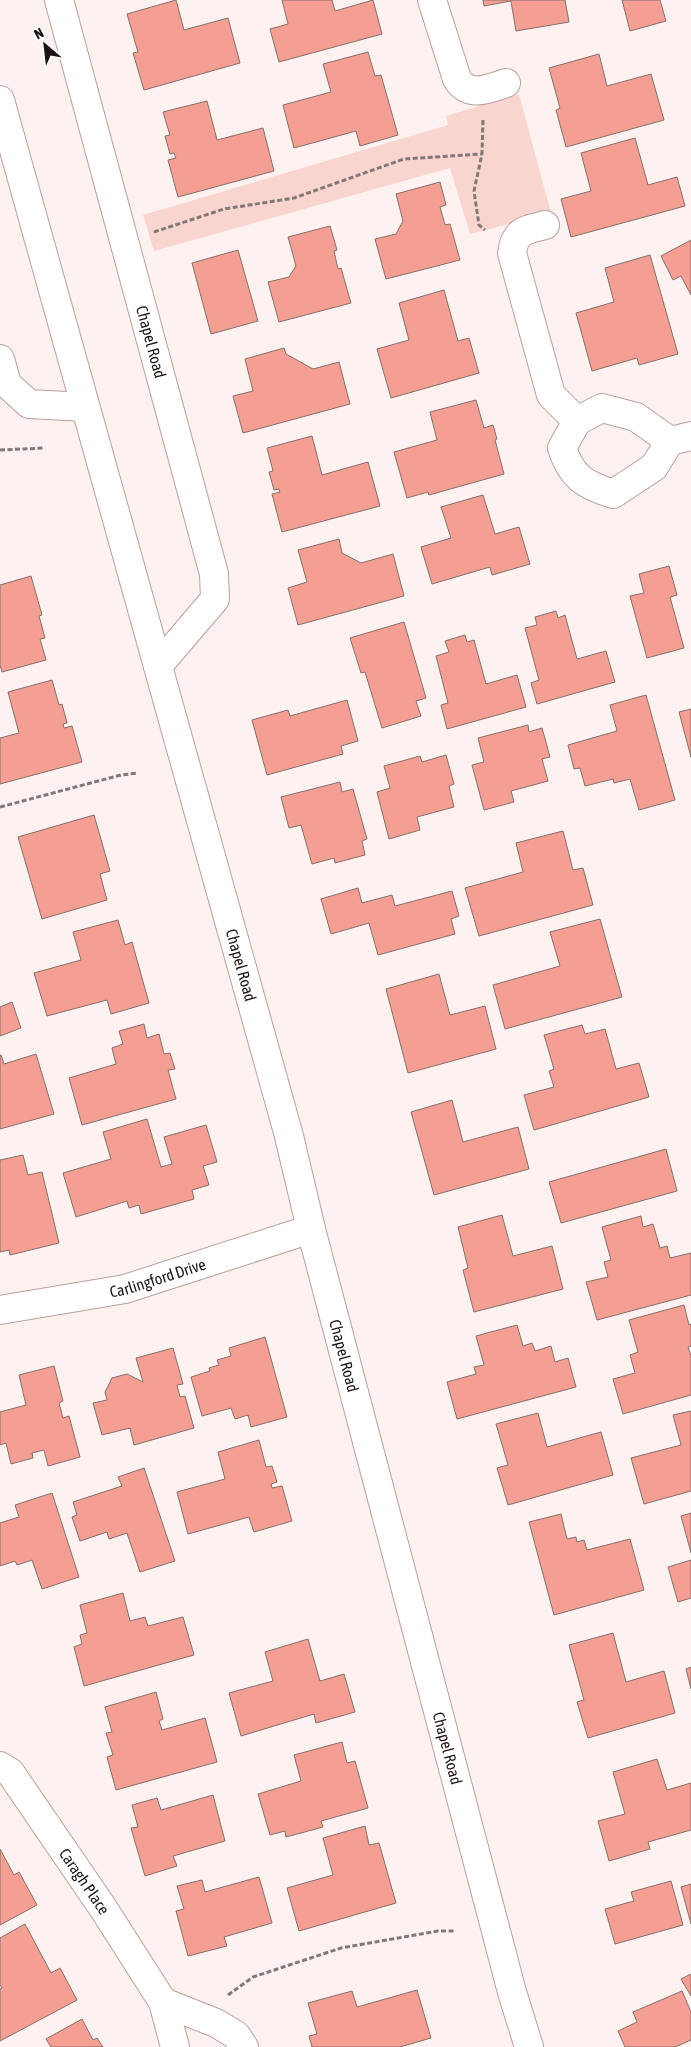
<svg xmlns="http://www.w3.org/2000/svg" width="691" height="2047" viewBox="0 0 691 2047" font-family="'Asap Condensed',sans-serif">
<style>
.green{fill:#f9d5d0}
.building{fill:#f59f94;stroke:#856f6b}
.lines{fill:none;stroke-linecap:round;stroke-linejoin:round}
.street-casing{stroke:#b9a09d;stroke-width:30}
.secondary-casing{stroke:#b9a09d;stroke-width:30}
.path{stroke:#827877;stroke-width:3;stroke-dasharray:5 2.5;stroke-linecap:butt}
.street{stroke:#fff;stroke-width:28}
.secondary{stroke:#fff;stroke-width:28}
.labels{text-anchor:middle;stroke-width:4.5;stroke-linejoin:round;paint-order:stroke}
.street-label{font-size:16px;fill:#1b1211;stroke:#fff}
</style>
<rect width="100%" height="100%" fill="#fdf2f0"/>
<path class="green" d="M519 94 551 213 470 234 450 168 154 251 143 215 448 125 446 116Z"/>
<path class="building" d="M176 0 184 30 228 18 240 63 144 90 133 53 138 52 127 14Z
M282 0H332L335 11 373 0 382 34 279 62 270 29 288 24Z
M483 0H565L569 22 516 31 511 1 484 6Z
M622 0H660L666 21 630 31Z
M368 52 375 76 381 75 398 135 360 146 356 131 294 148 283 105 331 92 323 64Z
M599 54 607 86 651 74 664 120 566 147 556 110 560 108 549 68Z
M207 101 217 140 263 128 274 171 178 197 168 160 176 158 174 153 170 154 165 136 170 135 163 112Z
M635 138 648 185 677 177 685 206 571 237 561 199 591 191 581 153Z
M440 182 446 205 440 207 445 225 450 224 460 260 386 279 375 239 396 234 403 221 396 194Z
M330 226 337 250 334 251 338 269 341 268 351 303 279 322 268 282 289 277 296 266 288 237Z
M691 240V295L681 276 673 280 661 256Z
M238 250 258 321 211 334 192 263Z
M650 255 678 354 639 365 637 358 592 371 576 313 614 302 605 268Z
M444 290 458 341 469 338 479 373 391 398 377 349 409 340 399 303Z
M284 348 286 354 313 369 339 362 350 404 243 433 233 396 253 391 245 359Z
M476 400 484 428 493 425 497 439 495 440 504 474 429 495 428 492 407 498 394 452 437 440 430 412Z
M312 436 322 475 368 462 380 506 282 532 272 494 280 492 279 489 274 490 269 472 273 471 267 448Z
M483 495 495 534 519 527 530 564 492 575 490 567 432 584 421 547 451 538 441 507Z
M339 539 342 553 361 563 393 554 404 596 298 625 288 588 307 582 298 550Z
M669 566 677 595 670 597 684 648 647 658 630 596 644 593 639 574Z
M31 576 42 615 39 616 45 638 40 639 46 660 2 672 0 665V585Z
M556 611 558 618 565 615 577 659 606 651 615 682 537 704 531 683 539 680 525 628 537 625 535 617Z
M404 622 426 698 416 701 421 716 382 728 365 672 361 673 350 638Z
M465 635 467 642 474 640 486 684 517 675 526 707 447 729 441 705 448 703 436 656 449 652 445 641Z
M52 680 59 705 62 704 67 723 63 724 64 728 72 726 82 762 0 784V738L19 733 8 692Z
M646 695 675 800 639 810 630 779 614 783 613 779 585 786 580 768 574 769 568 745 617 731 610 705Z
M347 700 358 741 341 746 343 754 267 775 252 720 288 710 290 716Z
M691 709V757L679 712Z
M528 725 529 732 542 728 550 757 542 759 548 781 511 791 514 802 484 810 472 765 484 762 478 738Z
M446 755 454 784 449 786 454 807 417 817 420 830 389 839 377 792 390 788 384 766 420 756 422 762Z
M340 782 342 792 353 789 367 839 362 841 365 855 335 863 334 858 312 864 301 825 289 828 281 797Z
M94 815 110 871 100 874 107 900 42 919 18 837Z
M563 831 573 870 583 868 593 905 479 936 465 888 523 872 516 843Z
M358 888 362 903 392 895 395 906 452 891 459 916 451 919 455 934 378 955 369 923 331 934 321 899Z
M600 919 622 997 505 1029 493 985 560 966 550 932Z
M118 920 125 945 132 942 149 1003 111 1014 107 1000 47 1016 34 973 81 960 73 932Z
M439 974 450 1015 485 1006 496 1049 408 1073 386 989Z
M12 1002 21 1028 0 1036V1007Z
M144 1024 147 1038 159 1034 164 1054 170 1053 175 1069 168 1070 176 1099 82 1125 69 1078 116 1064 112 1048 123 1044 119 1031Z
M582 1025 585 1034 605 1029 616 1069 639 1063 649 1097 534 1130 524 1095 554 1087 549 1071 554 1069 544 1035Z
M36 1054 54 1114 0 1129V1055H1L4 1064Z
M452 1100 463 1142 518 1127 529 1169 434 1195 411 1112Z
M147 1119 161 1167 172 1164 164 1137 206 1125 217 1162 203 1166 209 1185 192 1190 194 1199 141 1214 139 1205 129 1208 127 1201 76 1217 63 1173 111 1159 103 1132Z
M666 1149 677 1191 561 1223 549 1182Z
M23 1155 28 1175 42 1172 59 1243 10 1255 9 1250 0 1252V1160Z
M502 1215 513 1256 552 1246 563 1289 474 1312 463 1270 468 1268 458 1227Z
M641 1216 643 1227 653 1224 660 1248 667 1246 670 1258 691 1253V1295L597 1320 586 1282 608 1277 604 1262 611 1260 602 1227Z
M684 1305 689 1325 691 1324V1346L688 1347 691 1356V1395L623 1414 613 1379 635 1373 630 1355 638 1352 629 1320Z
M517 1325 523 1346 532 1343 535 1351 551 1346 555 1362 568 1358 576 1387 457 1419 447 1382 476 1374 474 1367 484 1365 476 1336Z
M265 1337 287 1417 251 1427 248 1415 235 1419 231 1408 202 1416 191 1377 210 1371 209 1368 219 1365 217 1360 231 1356 229 1348Z
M173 1348 183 1384 177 1385 180 1397 185 1396 194 1428 134 1445 130 1428 102 1435 93 1403 107 1400 105 1392 112 1378 127 1374 143 1382 136 1358Z
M54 1366 63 1401 59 1403 63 1418 69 1416 80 1457 48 1466 44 1450 32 1453 33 1458 11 1464 6 1443 0 1445V1412L26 1405 19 1375Z
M691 1411V1491L644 1504 631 1458 681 1445 673 1415Z
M538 1413 547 1447 601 1432 613 1475 508 1505 497 1468 508 1465 496 1424Z
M259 1440 266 1467 272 1466 277 1482 271 1484 272 1488 282 1486 292 1521 254 1532 249 1517 188 1534 177 1492 225 1479 218 1452Z
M144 1468 175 1561 140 1572 127 1533 109 1539 107 1532 80 1541 72 1517 77 1515 73 1502 122 1486 118 1477Z
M52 1493 79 1577 42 1589 32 1560 17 1565 15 1561 0 1566V1523L19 1517 15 1505Z
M691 1513V1553L681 1516Z
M561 1514 567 1539 576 1537 577 1542 584 1540 587 1550 630 1539 644 1590 554 1615 529 1522Z
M691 1560V1598L678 1602 668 1567Z
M123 1593 130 1621 145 1617 148 1626 183 1617 194 1655 84 1686 74 1647 82 1644 80 1635 87 1633 80 1605Z
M613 1633 626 1682 664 1671 675 1713 588 1738 577 1702 584 1700 569 1645Z
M308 1639 320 1681 344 1674 355 1712 316 1723 314 1714 241 1736 229 1693 273 1681 265 1652Z
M691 1667V1689L686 1669Z
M156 1692 163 1719 159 1721 162 1730 205 1718 217 1762 116 1790 107 1757 113 1755 106 1733 112 1732 105 1707Z
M342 1742 347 1763 355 1761 368 1808 321 1821 323 1827 286 1837 285 1831 270 1835 258 1794 301 1781 294 1755Z
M657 1759 667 1790 691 1783V1830L648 1842 650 1849 609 1861 598 1821 625 1814 613 1772Z
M213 1795 225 1841 173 1856 177 1866 145 1876 131 1828 138 1827 132 1805 157 1798 161 1810Z
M365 1826 369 1845 379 1843 396 1903 299 1931 287 1888 333 1875 323 1838Z
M0 1849 14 1875 19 1872 37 1905 0 1925Z
M259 1877 272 1923 224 1937 227 1946 188 1956 176 1911 184 1909 177 1886 202 1880 205 1892Z
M671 1881 683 1925 615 1944 605 1909 634 1901 631 1892Z
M691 1884V1924L681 1887Z
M25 1924 51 1973 60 1968 77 2000 0 2041V1989L2 1988 0 1985V1938Z
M691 1974V1996L681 1979Z
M417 1990 431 2038 400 2047H312L309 2036 317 2034 308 2003 352 1991 357 2007Z
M682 1991 691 2012V2040L675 2047H625L618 2031 637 2022 633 2012Z
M82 2019 93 2040 97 2038 103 2047H51L46 2039Z"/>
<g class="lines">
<g class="street-casing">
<g id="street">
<path id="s1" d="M59 0 214 574 215 599 158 666"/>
<path d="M432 0 457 79C469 98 488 89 506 83"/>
<path d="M545 225C526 230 515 230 512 253L551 395 577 421"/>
<path d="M0 359 7 384 29 404 85 407"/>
<path d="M670 441 636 417 602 408 577 421 562 448C572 478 585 485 613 494L654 467 670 441 691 436"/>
<path id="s2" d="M0 1310 125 1289 311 1229"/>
<path id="s3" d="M0 1766 10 1772 103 1908 163 2002 175 2047"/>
<path d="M163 2002 216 2023 236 2035 244 2047"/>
</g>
</g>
<g class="secondary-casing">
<g id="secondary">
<path id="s4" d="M0 100 289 1136 311 1229 512 1992 529 2047"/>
</g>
</g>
<path class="path" d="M483 120 482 154 474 191 479 225 485 230
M154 232 224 209 294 198 404 159 482 154
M0 450 45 448
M0 807 121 775 138 773
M228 1995 253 1977 341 1948 438 1931H454"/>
<use href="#street" class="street"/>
<use href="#secondary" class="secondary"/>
</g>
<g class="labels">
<g class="street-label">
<text dy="6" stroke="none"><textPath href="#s1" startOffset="354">Chapel Road</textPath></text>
<text dy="6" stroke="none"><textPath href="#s4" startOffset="898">Chapel Road</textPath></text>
<text dy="6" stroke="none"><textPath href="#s2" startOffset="161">Carlingford Drive</textPath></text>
<text dy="6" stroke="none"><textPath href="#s4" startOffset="1302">Chapel Road</textPath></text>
<text dy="6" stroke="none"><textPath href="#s4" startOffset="1708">Chapel Road</textPath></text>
<text dy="6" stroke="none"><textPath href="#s3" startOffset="144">Caragh Place</textPath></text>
</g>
</g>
<g transform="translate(45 45) rotate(332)" stroke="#ffffff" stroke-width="4" paint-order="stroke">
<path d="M0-4L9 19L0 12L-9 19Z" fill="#1b1211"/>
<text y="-8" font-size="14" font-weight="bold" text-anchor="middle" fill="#1b1211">N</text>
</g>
</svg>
